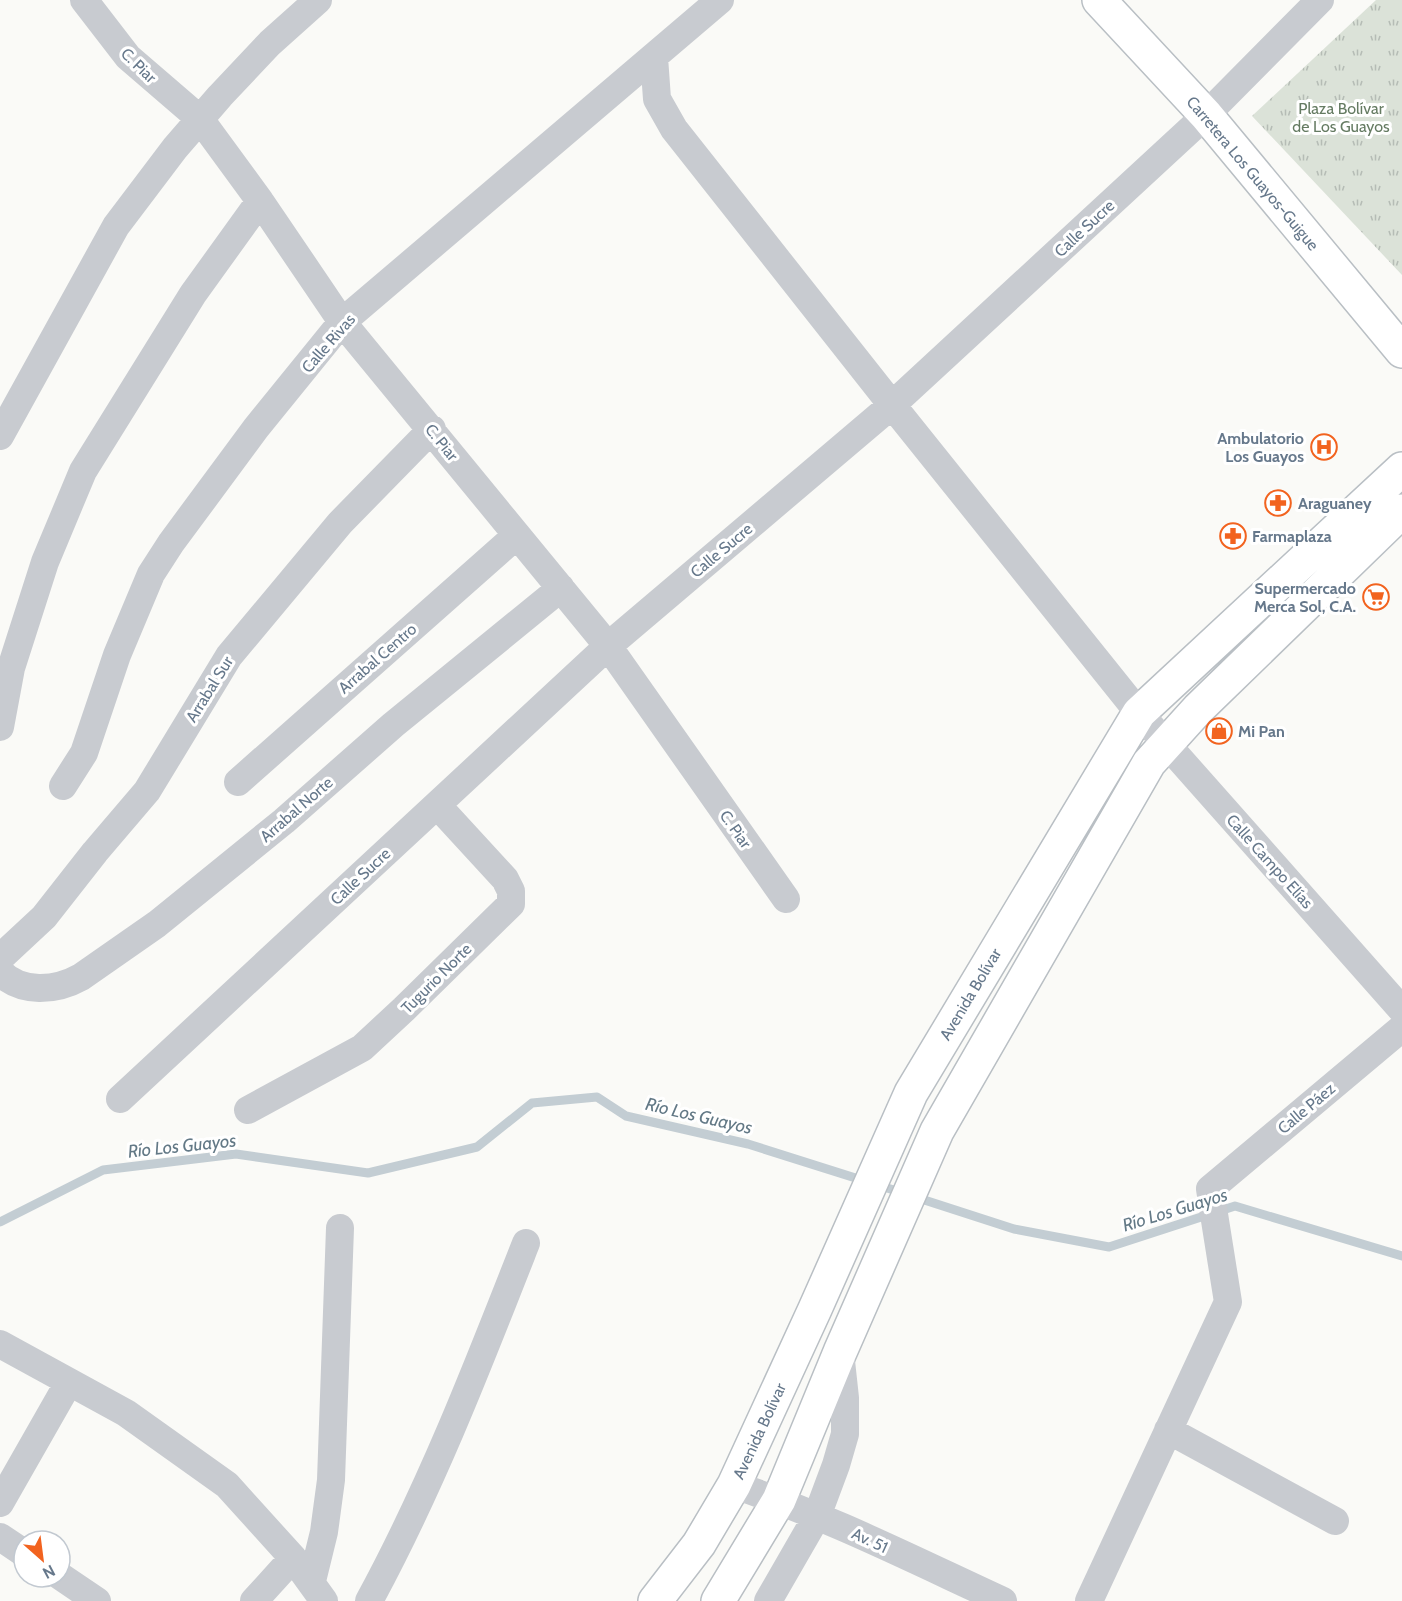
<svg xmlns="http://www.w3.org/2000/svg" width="1402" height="1601" viewBox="0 0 1402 1601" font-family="Cabin,sans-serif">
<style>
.park{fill:url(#park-tufts)}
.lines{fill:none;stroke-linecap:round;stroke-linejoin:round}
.stream{stroke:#c3cdd3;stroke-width:9}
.secondary-casing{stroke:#b9bfc4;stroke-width:36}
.street{stroke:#c8cbd0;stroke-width:28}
.secondary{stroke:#fff;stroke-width:33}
.labels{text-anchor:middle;stroke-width:6;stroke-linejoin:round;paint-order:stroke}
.street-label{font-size:16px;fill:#66788b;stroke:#fff}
.park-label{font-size:16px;fill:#657b62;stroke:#fff}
.poi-label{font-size:16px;font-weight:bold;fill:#66788b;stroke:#fff;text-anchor:start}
.water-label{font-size:18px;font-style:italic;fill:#637986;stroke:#fff}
</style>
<defs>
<pattern id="park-tufts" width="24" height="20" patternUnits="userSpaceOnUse" patternTransform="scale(1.5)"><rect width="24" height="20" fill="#dbe2d8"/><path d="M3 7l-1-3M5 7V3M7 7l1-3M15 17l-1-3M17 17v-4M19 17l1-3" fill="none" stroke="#b5bcb5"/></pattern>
</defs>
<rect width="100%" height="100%" fill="#fafaf7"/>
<path class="park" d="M1376 0H1402V275L1252 116Z"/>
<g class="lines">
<path class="stream" d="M878 1185 1014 1229 1109 1247 1235 1206 1402 1256
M0 1222 103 1170 236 1154 368 1173 477 1147 532 1103 597 1097 626 1116 748 1144 865 1181"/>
<g class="secondary-casing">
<path id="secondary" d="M1099 0 1206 115 1402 351
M655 1601 699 1544 734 1485 815 1309 911 1093 1139 713 1402 469
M718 1601 779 1500 840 1352 937 1131 1149 763 1198 709 1402 511"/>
</g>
<path class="street" d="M84 0 128 57 200 119 260 201 342 322 608 646 786 899
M654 57 657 99 674 129 892 405 1139 713 1402 1010
M0 436 116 226 175 148 220 96 270 43 318 0
M0 727 11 668 45 562 83 471 193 294 260 201
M238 782 517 535
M63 786 84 753 117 655 151 574 171 543 256 428 342 322 720 0
M0 958 44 917 95 852 147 791 229 656 340 523 432 429
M0 972C21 994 56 991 81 977L157 924 284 821 393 725 561 588
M120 1099 608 646 892 405 1206 115 1320 0
M248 1110 362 1048 404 1009 511 904V891L505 879 437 805
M0 1344 126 1413 227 1485 293 1558 324 1601
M1168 1430 1335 1521
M734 1485C827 1516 914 1560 1003 1601
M0 1503 69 1382
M0 1537 24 1553
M60 1576 97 1601
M312 1581 324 1532 331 1480 340 1228
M254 1601 293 1558
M369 1601C431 1487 479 1363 526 1243
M768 1601 817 1516 836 1465 845 1434V1398L840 1352
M1089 1601 1228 1302 1210 1189 1402 1028"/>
<use href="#secondary" class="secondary"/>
</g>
<defs>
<g id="hospital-ring" transform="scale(1.35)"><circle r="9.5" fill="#fff" stroke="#f2631f" stroke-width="1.5"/><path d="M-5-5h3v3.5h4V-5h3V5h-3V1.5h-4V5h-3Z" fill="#f2631f"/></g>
<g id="pharmacy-ring" transform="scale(1.35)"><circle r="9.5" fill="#fff" stroke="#f2631f" stroke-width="1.5"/><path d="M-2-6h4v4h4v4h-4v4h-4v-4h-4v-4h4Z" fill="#f2631f"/></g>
<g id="supermarket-ring" transform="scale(1.35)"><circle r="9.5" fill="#fff" stroke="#f2631f" stroke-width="1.5"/><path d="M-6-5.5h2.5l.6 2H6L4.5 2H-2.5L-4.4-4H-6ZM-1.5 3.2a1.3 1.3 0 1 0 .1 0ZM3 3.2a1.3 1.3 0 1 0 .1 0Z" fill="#f2631f"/></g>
<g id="shop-ring" transform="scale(1.35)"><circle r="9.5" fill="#fff" stroke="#f2631f" stroke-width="1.5"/><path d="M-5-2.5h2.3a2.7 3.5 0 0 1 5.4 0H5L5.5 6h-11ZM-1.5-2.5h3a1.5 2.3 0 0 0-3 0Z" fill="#f2631f"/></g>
</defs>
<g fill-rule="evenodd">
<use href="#hospital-ring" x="1324" y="447"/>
<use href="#pharmacy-ring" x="1278" y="503"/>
<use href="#pharmacy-ring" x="1233" y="536"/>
<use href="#supermarket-ring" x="1376" y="597"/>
<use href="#shop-ring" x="1219" y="731"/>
</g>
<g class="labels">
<g class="street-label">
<text transform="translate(139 65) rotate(44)" y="6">C. Piar</text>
<text transform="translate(1253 173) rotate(50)" y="6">Carretera Los Guayos-Guigue</text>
<text transform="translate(1084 228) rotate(-43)" y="6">Calle Sucre</text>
<text transform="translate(328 343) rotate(-49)" y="6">Calle Rivas</text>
<text transform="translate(442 442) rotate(51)" y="6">C. Piar</text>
<text transform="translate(721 550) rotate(-40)" y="6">Calle Sucre</text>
<text transform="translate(377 658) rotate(-41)" y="6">Arrabal Centro</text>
<text transform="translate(209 689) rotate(-58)" y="6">Arrabal Sur</text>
<text transform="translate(296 809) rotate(-41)" y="6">Arrabal Norte</text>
<text transform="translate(736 829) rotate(55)" y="6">C. Piar</text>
<text transform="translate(1270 861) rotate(48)" y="6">Calle Campo Elías</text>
<text transform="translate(360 876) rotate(-43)" y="6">Calle Sucre</text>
<text transform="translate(436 978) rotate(-45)" y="6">Tugurio Norte</text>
<text transform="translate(970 994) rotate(-59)" y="6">Avenida Bolívar</text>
<text transform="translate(1306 1108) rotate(-40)" y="6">Calle Páez</text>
<text transform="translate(759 1431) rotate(-65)" y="6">Avenida Bolívar</text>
<text transform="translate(870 1540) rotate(25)" y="6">Av. 51</text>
</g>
<g class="park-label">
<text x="1341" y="114">Plaza Bolívar<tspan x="1341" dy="18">de Los Guayos</tspan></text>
</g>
<g class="poi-label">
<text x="1304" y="444" text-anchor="end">Ambulatorio<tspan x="1304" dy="18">Los Guayos</tspan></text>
<text x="1298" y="509">Araguaney</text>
<text x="1252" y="542">Farmaplaza</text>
<text x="1356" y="594" text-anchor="end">Supermercado<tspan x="1356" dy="18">Merca Sol, C.A.</tspan></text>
<text x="1238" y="737">Mi Pan</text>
</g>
<g class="water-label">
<text transform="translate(699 1116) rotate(13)" y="6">Río Los Guayos</text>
<text transform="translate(182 1146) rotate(-6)" y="6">Río Los Guayos</text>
<text transform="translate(1175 1210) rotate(-17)" y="6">Río Los Guayos</text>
</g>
</g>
<g transform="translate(42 1559) rotate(152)"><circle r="28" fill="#ffffff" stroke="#c2c9d1" stroke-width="1.5"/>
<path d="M0-4.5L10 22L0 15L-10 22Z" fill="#f2631f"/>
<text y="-9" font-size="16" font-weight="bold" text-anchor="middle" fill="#66788b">N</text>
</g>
</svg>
